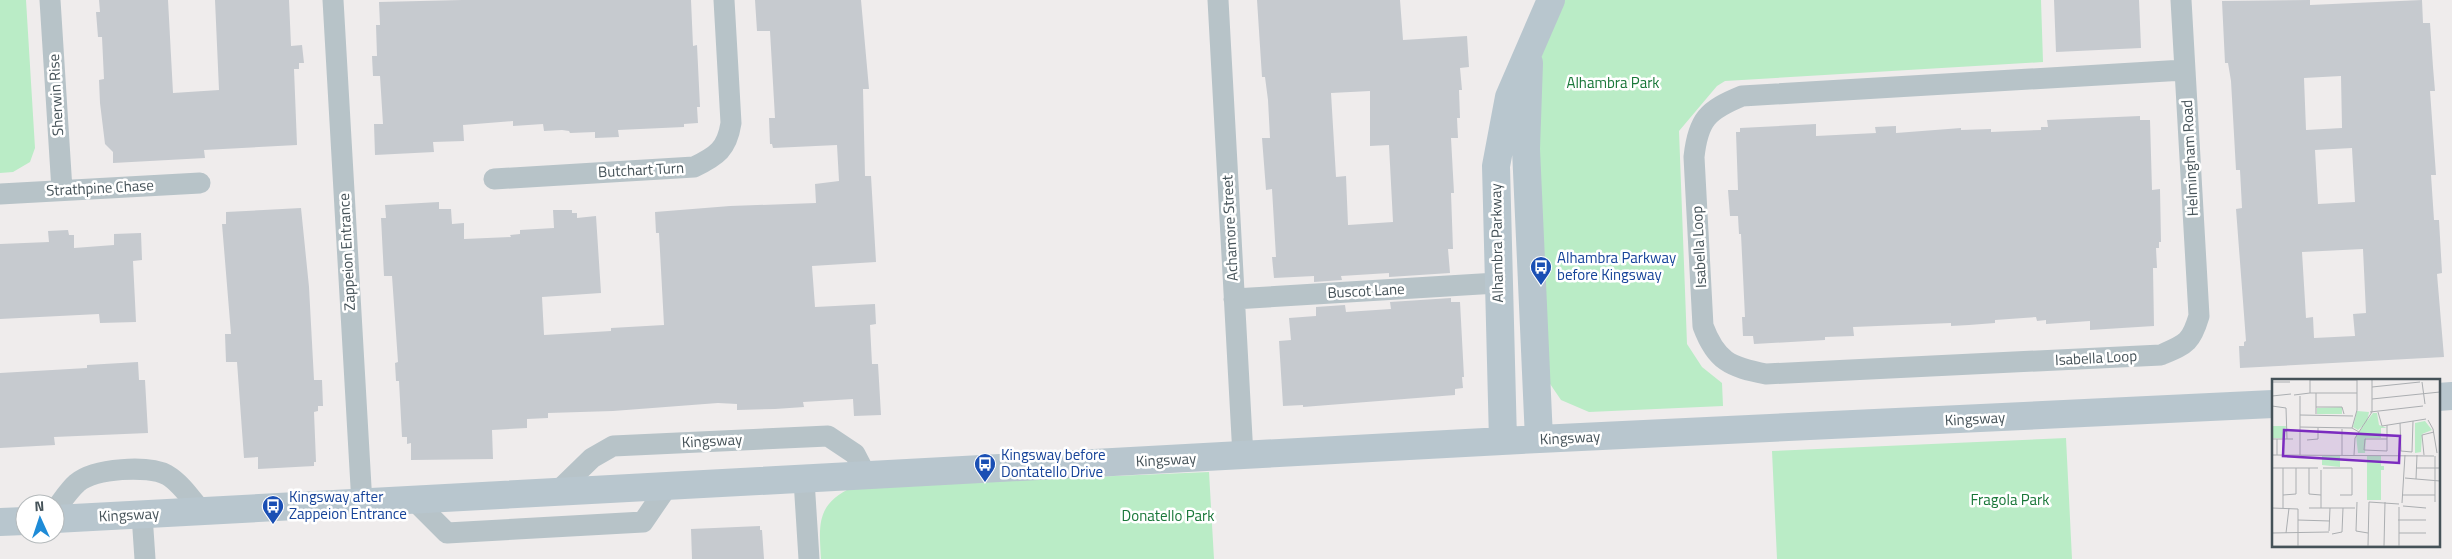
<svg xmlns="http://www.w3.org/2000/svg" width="2452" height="559" viewBox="0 0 2452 559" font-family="'Titillium Web',sans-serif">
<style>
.green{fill:#baecc6}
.building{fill:#c6cacf;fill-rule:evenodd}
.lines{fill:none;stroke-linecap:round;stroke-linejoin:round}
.street{stroke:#b7c3c8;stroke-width:21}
.secondary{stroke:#b8c6ce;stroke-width:28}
.labels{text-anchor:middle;stroke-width:5;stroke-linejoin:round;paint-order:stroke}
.park-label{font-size:15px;fill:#197739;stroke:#fff}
.street-label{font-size:15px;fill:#455258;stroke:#fff}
.transit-label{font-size:15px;fill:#164399;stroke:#fff;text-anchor:start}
.inset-road{fill:none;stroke:#abaeb1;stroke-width:1}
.view{fill:#7b2cbf;fill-opacity:0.15;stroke:#7b2cbf;stroke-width:2.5}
.inset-edge{fill:none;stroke:#455258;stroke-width:2.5}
</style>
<rect width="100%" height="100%" fill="#efecec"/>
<path class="green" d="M0 0H26L35 148 30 162 13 172 0 173Z
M1551 0H2041L2043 62 1725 81 1717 86 1679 131 1687 344 1702 367 1722 383 1723 406 1589 412 1561 400 1544 375 1529 49Z
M2066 438 2072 559H1777L1772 451Z
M1209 472 1214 559H821C819 524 816 504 853 487Z"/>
<path class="building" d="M99 0H168L173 93 219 90 215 0H289L291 46 302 45 304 63H299V69H294L297 145 204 150 205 158 113 163V152L105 144 100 103 99 80 104 79 102 37H98L96 12H100Z
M462 0H691L693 46 697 45 700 107H697L698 123 684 124V127L618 130 619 137 595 138V132L570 133 569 131 562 130 544 131 543 124 513 126V121L463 125 464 141 433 142 434 152 375 155 374 124H383L380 76H373L372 56H377L376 25H380L379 2Z
M755 0H861L869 89H863L865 176H871L876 262 812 266 815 307 875 304 876 324 870 325 872 364H878L881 415 854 416 853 399 803 402 804 407 775 409 737 410V404L718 403 613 411 548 413V418L527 419V428L492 430 493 459 411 460V443L407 444V437H402L399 381H396L395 363 398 362 392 276H384L381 218H386L385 205 439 202V209H451L452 224 464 223V239L511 237 510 235 520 234V230L554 228 553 210H572V213H577V218L596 216 601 293 542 297 544 335 611 331V328L664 325 659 233H656L655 212 730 206 816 203 815 184 839 181 837 145 773 148 772 144H770L769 118H775L770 31H757Z
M1257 0H1400L1403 40 1467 36 1469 67 1460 68 1462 90H1459L1460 118H1457L1458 138H1451L1454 193H1451L1453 249H1448L1450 273 1389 277V273L1341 276 1342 280 1314 282V276L1274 278 1272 257H1276L1272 189 1266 190 1262 138H1270L1268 100 1265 77H1262ZM1370 91V146L1389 145 1393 222 1348 225 1346 176 1336 177 1331 93Z
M2054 0H2139L2141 48 2056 52Z
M2310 0V5L2422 0 2423 23H2430L2433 67 2435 91H2430L2436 175H2431L2434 220H2439L2442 273 2437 274 2444 357 2240 368 2239 346H2244V342L2246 341 2236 209 2242 208 2240 170H2236L2231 81 2228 63H2225L2222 1ZM2341 76 2342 128 2306 130 2304 78ZM2352 148 2355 202 2318 204 2315 150ZM2363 249 2366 313 2353 314 2355 336 2314 338 2313 317 2306 318 2302 252Z
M2140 116V120H2150L2152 190 2160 189 2161 242H2159V248H2156L2157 268H2153L2154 326 2090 330V321L2046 324V320L2037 321 2036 317 1995 320V323L1969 325 1951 326V323L1853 327 1854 336 1825 337V340L1754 344 1753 336H1743L1742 317H1745L1741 234H1739L1738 216H1730L1728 190H1738L1736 132H1740V128L1816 124V136L1876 133 1875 127 1896 126V133L1961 128V130L1991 129V132L2041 130V127H2048L2047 120Z
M301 208 309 287 314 380H322L323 406H318V411L314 412 316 462H314V466L258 469V457L244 458 237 362H226L225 334H231L222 224H226V212Z
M68 230 69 235H74V248L114 245V234L141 233 142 260 133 261 136 322 100 323 99 314 0 319V244L49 242 48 231Z
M1451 298V302H1460L1464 377H1462L1463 388 1455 389V395L1303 407V405L1283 406 1279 341 1291 340 1289 318 1316 316V307L1345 305 1346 312 1391 309 1390 302Z
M138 362 139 380H145L148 433 54 437 55 445 0 448V373L87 368V365Z
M760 526V530H762L764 559H692L691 529Z"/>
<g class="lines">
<path class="street" d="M50 0 62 190
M333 0 362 504
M1218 0 1243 456
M2181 0 2199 316C2191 343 2186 344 2161 355L1766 374C1730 367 1716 361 1703 326L1694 157C1698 119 1708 110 1742 96L2184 70
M494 179 694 167C717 156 727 149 731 123L724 0
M0 194 200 183
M1234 299 1497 283
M804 480 809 559
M556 493 592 458 613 446 828 436 855 454 867 477
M415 501 447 533 643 522 667 487
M55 510C62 501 69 490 77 483 95 468 148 465 167 475 181 483 192 500 202 512
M142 515 145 559"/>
<path class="secondary" d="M1529 63 1526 149 1539 439
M2438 397 2452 396
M1503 441 1496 166 1509 97 1551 0
M55 519 1539 439 2273 404
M0 522 25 521"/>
</g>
<defs>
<g id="bus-pin" transform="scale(1.125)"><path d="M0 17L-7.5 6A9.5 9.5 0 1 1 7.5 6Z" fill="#1a4fb4" stroke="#fff"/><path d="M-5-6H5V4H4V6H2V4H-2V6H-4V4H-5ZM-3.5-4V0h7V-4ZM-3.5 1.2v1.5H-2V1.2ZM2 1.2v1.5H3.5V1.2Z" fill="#fff"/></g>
</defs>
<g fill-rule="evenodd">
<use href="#bus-pin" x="1541" y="267"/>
<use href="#bus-pin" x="985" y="464"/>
<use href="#bus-pin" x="273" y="506"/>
</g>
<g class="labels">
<g class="park-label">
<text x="1613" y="88">Alhambra Park</text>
<text x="2010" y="505">Fragola Park</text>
<text x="1168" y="521">Donatello Park</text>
</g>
<g class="street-label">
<text transform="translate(56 95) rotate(-93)" y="5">Sherwin Rise</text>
<text transform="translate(2190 158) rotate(-93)" y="5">Helmingham Road</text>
<text transform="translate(641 170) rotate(-3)" y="5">Butchart Turn</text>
<text transform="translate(100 188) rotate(-3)" y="5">Strathpine Chase</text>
<text transform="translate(1230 228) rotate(-93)" y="5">Achamore Street</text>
<text transform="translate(1497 243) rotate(-91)" y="5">Alhambra Parkway</text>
<text transform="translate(1699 247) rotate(-93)" y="5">Isabella Loop</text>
<text transform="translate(347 252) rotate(-93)" y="5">Zappeion Entrance</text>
<text transform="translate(1366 291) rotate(-3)" y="5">Buscot Lane</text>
<text transform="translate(2096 358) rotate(-3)" y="5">Isabella Loop</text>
<text transform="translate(1975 419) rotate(-3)" y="5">Kingsway</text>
<text transform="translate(1570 438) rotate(-3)" y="5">Kingsway</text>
<text transform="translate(712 441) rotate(-3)" y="5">Kingsway</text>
<text transform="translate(1166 460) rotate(-3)" y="5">Kingsway</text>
<text transform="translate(129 515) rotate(-3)" y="5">Kingsway</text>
</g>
<g class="transit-label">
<text x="1557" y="263">Alhambra Parkway<tspan x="1557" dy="17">before Kingsway</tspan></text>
<text x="1001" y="460">Kingsway before<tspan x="1001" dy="17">Dontatello Drive</tspan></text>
<text x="289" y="502">Kingsway after<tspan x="289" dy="17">Zappeion Entrance</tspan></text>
</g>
</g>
<g transform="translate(2272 379)">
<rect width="168" height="168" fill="#efecec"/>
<path d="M70 28V35H45V29ZM85 32 97 33 95 43 86 51 81 48ZM101 34H105L107 46 115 49H109V59H94L93 74H86L84 57ZM153 42 160 51 150 55 149 73 143 74V44ZM0 47H14L13 59H0ZM68 76V88L50 86V77ZM95 77H109V87H112V91H109V121H95Z" fill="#baecc6"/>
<path class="inset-road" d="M38 0V14H85M38 1H85M0 3H18M150 3 153 25M100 8 148 3M44 14V35M22 16 38 14M0 17 19 15M28 17V76M100 20 168 13M0 27 14 29 15 60M44 28H70L72 35M98 33 151 27M106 33 110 47 154 40M28 36 81 37M156 41 161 50 165 74M128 44 129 72 140 73 141 42M28 48 80 49 87 53M80 49 85 31V0M70 50V76M0 60H21M5 60V76M115 60H93L92 71 115 72V46M35 61 46 60V49M0 76 162 77M82 76 83 59 100 33V0M152 76 150 56 162 53M163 77V123M0 89H46M37 89V115L49 116M51 89H80V116H68M144 89H168M49 91V129M133 99 144 100 145 76M144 100 168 102M11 116 24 115V89M130 116H163M85 123 84 152 96 154M130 124 133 76M131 127 154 129M127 128V167M0 129 26 130V167M11 129V89M37 129H83M26 141 58 142M126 141H154M57 152 58 129M0 154 57 153M14 154 17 129M127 154H154M60 155 70 153 71 129M0 167H168M96 167 97 123 127 125M112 167 113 123"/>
<path class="view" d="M12 51 128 57 127 84 11 77Z"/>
<rect width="168" height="168" class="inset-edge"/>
</g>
<g transform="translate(40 519) rotate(357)"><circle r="24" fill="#ffffff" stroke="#b5babc"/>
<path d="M0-4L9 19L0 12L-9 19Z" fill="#1e8bd7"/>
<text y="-8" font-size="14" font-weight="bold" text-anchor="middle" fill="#455258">N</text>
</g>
</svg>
